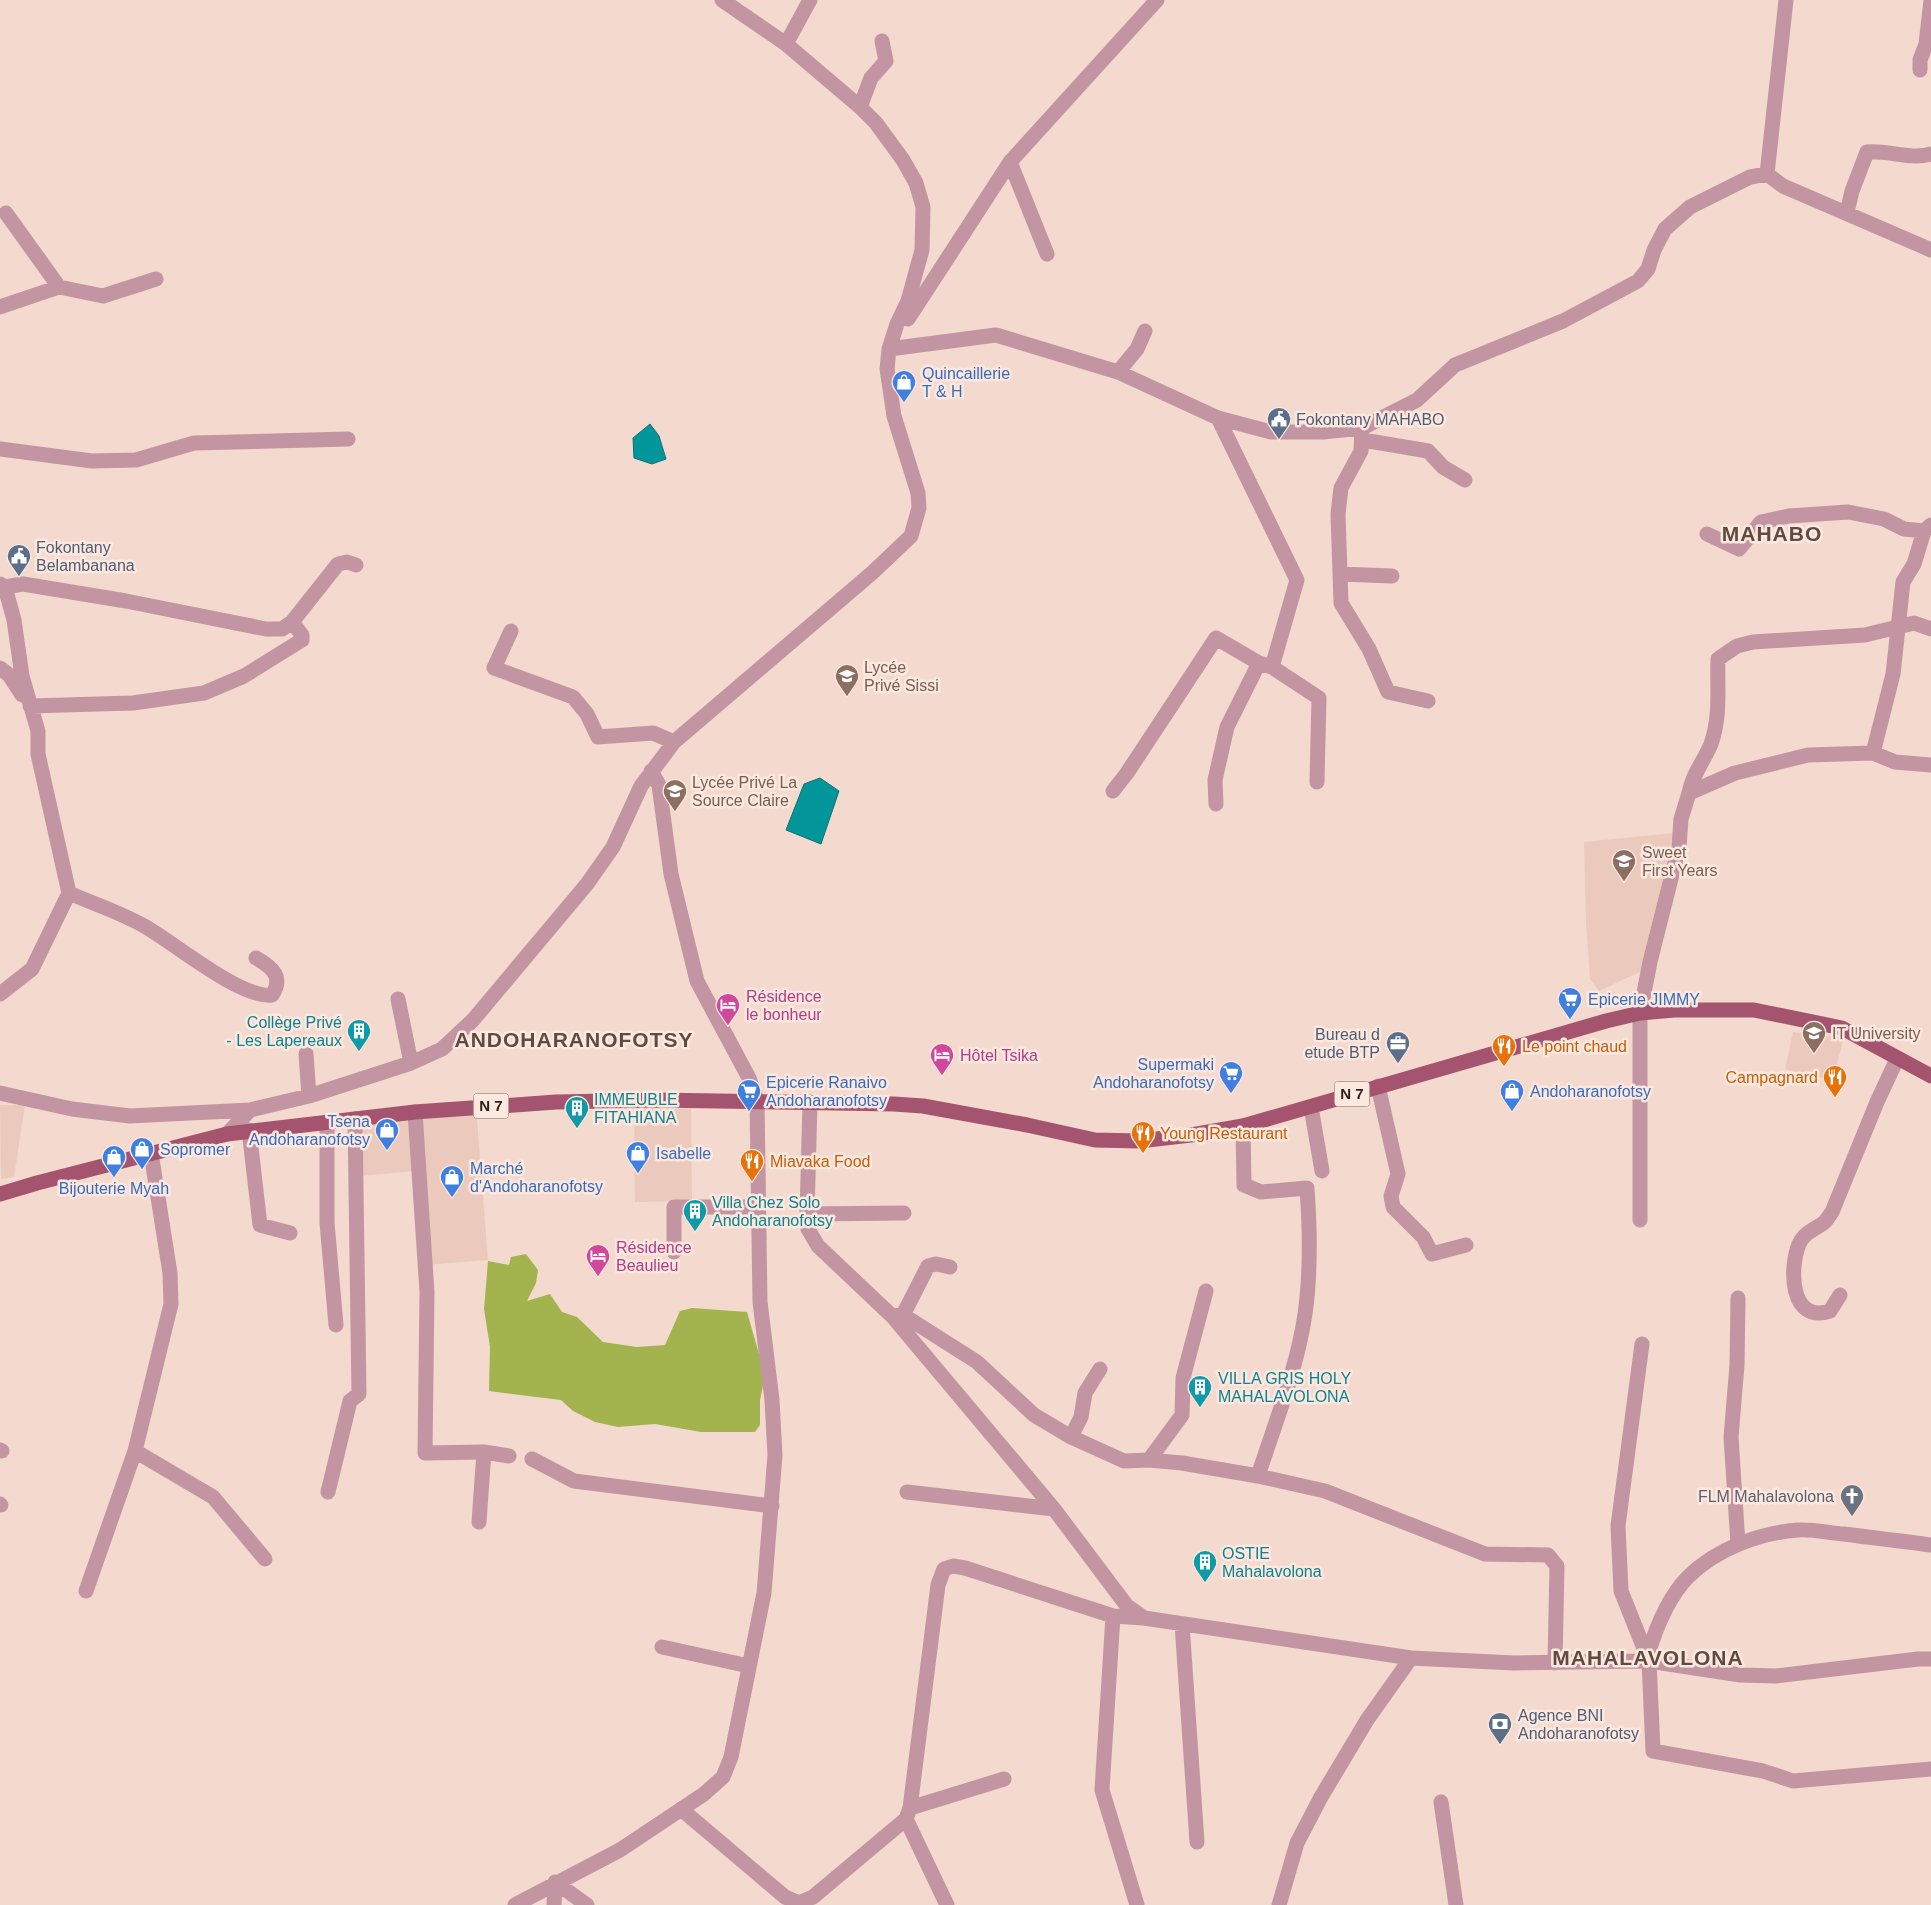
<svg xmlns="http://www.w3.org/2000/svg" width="1931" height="1905" viewBox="0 0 1931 1905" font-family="Arial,sans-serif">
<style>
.built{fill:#ebcabd}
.forest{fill:#a3b44e}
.water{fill:#02969a;stroke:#0d7274}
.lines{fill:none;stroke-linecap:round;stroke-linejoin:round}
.minor{stroke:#c395a2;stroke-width:15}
.major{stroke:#a4546f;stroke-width:15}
.labels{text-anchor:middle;stroke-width:5;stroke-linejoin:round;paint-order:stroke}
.shield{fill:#fde8df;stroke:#685b55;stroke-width:1}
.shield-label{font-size:15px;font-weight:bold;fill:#281e1a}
.shop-label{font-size:16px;fill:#366cbe;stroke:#fde8df;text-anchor:start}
.service-label{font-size:16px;fill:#4e5e75;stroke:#fde8df;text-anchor:start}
.education-label{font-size:16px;fill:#785e54;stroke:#fde8df;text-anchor:start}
.hotel-label{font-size:16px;fill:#b23c85;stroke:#fde8df;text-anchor:start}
.culture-label{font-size:16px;fill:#0d838f;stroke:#fde8df;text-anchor:start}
.food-label{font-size:16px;fill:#c56008;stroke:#fde8df;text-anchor:start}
.worship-label{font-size:16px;fill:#5b616d;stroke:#fde8df;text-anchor:end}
.district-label{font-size:21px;font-weight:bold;letter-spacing:1px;fill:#604b42;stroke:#fde8df}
</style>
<rect width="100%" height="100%" fill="#f3d9ce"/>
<path class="built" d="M1673 833 1646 969 1599 991 1590 979 1586 922 1584 842Z
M1793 1032 1844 1038 1833 1078 1830 1080 1785 1069Z
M0 1105H25L14 1177 1 1179Z
M476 1107 488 1260 425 1265 415 1112Z
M634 1108 691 1109 692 1201 635 1202Z
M411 1117 415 1171 360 1176V1123Z"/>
<path class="forest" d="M526 1254 538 1270 536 1283 527 1301 550 1294 562 1312 577 1317 603 1342 637 1347 665 1345 680 1311 692 1308 747 1312 765 1375 760 1400V1425L755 1432H701L655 1424 618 1427 595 1422 573 1411 561 1400 489 1391 490 1347 484 1309 488 1261 509 1265 511 1257Z"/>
<path class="water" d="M650 424 659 436 666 459 652 464 634 458 633 438Z
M820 778 839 791 821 844 786 830 804 784Z"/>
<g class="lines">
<path class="minor" d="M786 44 810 0
M1920 70V60L1926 44 1931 0
M860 107 871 78 886 61 882 41
M1010 162 1047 254
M1767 174 1786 0
M1847 212 1852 191 1867 152C1888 150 1911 160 1931 154
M6 213 59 287
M0 307 59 287 103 296 156 279
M908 319 1010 162 1157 0
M889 349 996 335 1118 372 1218 418 1271 432H1323L1362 428 1417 400 1455 365 1563 321 1638 281 1648 269 1654 250 1665 229 1690 207 1750 177 1767 174 1783 186 1931 250
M1118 372 1137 349 1145 331
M1218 418 1297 580 1272 667 1319 698 1317 782
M1362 428 1361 451 1341 488 1338 514 1341 603 1369 649 1388 692 1428 701
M1363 440 1428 451 1443 467 1465 480
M0 449 92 461 136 460 194 443 348 439
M1707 534 1739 549 1761 522 1789 516 1848 512 1884 519 1904 529 1924 531 1931 525
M1340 574 1392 576
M0 584 5 587 14 620 22 676 38 731V754L69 893 32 969 0 994
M5 587 23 584 126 601 266 629H282L292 622 338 564 347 562 356 565
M511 631 494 668 573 697 587 714 598 737 653 733 674 742
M0 668 9 675 22 695
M30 706 133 703 204 693 244 676 302 640V635L292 622
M1873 753 1893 674 1903 582 1914 564 1924 531
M1113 791 1127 773 1216 638 1259 663 1272 667
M1689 793C1692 775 1704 761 1711 744 1721 715 1717 689 1718 659L1737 646 1753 642 1865 635 1914 623 1931 629
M1216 804 1215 780 1227 727 1259 663
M69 893C94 904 122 913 146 927 174 943 241 999 272 995 284 977 272 967 256 958
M398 999 411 1063
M306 1054 309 1096
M1378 1086 1398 1174 1391 1196 1393 1207 1423 1237 1432 1254 1466 1245
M0 1093 72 1109 130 1116 250 1110
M810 1102 807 1214 808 1229 818 1246 892 1316 1054 1509 1127 1606 1144 1618 1411 1658 1514 1663 1649 1661 1740 1675 1776 1676 1918 1659H1931
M1311 1107 1322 1171
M415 1112 427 1292 425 1453 484 1452 509 1456
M327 1122V1223L336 1325
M1243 1126 1244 1185 1261 1192 1307 1188C1310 1230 1311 1272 1305 1314 1297 1369 1275 1423 1258 1476
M249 1130 260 1225 290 1233
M227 1134 250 1110 309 1096 411 1063 442 1049 473 1020 587 884 613 847 641 786 674 742 872 573 911 536 919 508 918 493 894 416 887 369 889 349 897 324 908 301 922 250 923 207 916 183 903 160 876 123 860 107 786 44 722 0
M807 1214 904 1213
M1640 1220V1013L1650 962 1679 847 1681 819 1689 793 1735 773 1808 755 1873 753 1895 762 1931 765
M674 1252V1207H759
M1840 1295 1830 1311C1790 1324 1789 1269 1799 1244 1804 1233 1813 1230 1822 1224 1826 1222 1829 1216 1832 1212L1877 1102 1897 1059
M903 1315 928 1266 936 1264 950 1267
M892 1316 903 1315 977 1362 1034 1415 1071 1437 1124 1461 1149 1460 1182 1463 1258 1476 1325 1491 1485 1554 1548 1555 1557 1566 1555 1663
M1642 1344 1618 1526 1621 1591 1649 1661 1653 1751 1763 1771 1793 1781 1931 1769
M1071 1437 1081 1417 1085 1393 1100 1369
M0 1450 2 1451
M135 1451 213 1497 265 1559
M532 1459 574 1481 772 1506
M1149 1460 1182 1415 1183 1378 1206 1291
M328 1492 350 1401 359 1394 355 1119
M907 1492 1054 1509
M0 1504 1 1505
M479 1522 484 1452
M1738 1544 1731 1437 1737 1365 1738 1298
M86 1591 135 1451 171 1304 170 1273 151 1153
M1113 1616 1102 1790 1137 1905
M1182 1624 1197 1842
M662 1647 749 1666
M1648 1654C1656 1628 1669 1596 1688 1577 1716 1549 1759 1533 1798 1530 1813 1529 1829 1533 1844 1534 1873 1538 1902 1541 1931 1545
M1441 1802 1456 1905
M910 1808 1004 1779
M681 1809 785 1897 799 1903 813 1897 906 1819
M515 1905 620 1850 704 1794 723 1777 731 1757 764 1593 775 1455 772 1400 760 1302 757 1101 749 1078 697 981 671 874 659 785 651 771
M554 1905 555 1882 587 1905
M947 1905 906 1819 910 1808 938 1585 944 1569 953 1566 965 1568 1113 1616 1144 1618
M1279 1905 1297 1843 1321 1797 1367 1720 1411 1658"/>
<path class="major" d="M0 1194 37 1183 227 1134 415 1112 556 1102 656 1100 894 1104 923 1106 1027 1125 1095 1140 1139 1141 1191 1135 1243 1126 1606 1021 1640 1013 1674 1010H1754L1842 1028 1931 1076"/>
</g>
<defs>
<g id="shop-pin" transform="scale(1.25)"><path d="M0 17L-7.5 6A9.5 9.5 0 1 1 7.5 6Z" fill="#3f7fe0" stroke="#fde8df"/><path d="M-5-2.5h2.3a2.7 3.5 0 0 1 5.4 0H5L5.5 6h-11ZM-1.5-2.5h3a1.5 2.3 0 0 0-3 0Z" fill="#fff"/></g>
<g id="civic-pin" transform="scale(1.25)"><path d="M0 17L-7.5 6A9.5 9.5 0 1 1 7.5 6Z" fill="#5c6f8a" stroke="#fde8df"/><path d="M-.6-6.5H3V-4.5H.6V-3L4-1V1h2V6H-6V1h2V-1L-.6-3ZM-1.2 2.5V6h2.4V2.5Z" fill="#fff"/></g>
<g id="school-pin" transform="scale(1.25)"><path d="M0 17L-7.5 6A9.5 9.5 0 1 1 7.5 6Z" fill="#8d6e63" stroke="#fde8df"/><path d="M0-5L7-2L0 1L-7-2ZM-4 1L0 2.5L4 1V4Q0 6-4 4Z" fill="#fff"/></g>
<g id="supermarket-pin" transform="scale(1.25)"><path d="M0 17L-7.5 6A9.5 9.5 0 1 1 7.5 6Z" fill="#3f7fe0" stroke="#fde8df"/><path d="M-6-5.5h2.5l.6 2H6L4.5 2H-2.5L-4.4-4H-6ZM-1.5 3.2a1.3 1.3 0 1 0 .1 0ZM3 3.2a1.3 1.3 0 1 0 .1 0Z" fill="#fff"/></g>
<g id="hotel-pin" transform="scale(1.25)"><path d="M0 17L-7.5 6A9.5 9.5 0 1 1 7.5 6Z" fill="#d1479c" stroke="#fde8df"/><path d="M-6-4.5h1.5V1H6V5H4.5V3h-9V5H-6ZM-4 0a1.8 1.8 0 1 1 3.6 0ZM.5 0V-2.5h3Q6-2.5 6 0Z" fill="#fff"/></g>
<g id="building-pin" transform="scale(1.25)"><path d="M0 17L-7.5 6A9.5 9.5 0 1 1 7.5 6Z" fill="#0f9aa8" stroke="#fde8df"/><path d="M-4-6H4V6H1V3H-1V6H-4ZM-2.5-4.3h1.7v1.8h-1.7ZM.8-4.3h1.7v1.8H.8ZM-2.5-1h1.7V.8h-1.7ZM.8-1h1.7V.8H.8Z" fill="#fff"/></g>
<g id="university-pin" transform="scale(1.25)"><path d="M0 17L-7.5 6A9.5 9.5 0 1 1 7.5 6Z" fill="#8d6e63" stroke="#fde8df"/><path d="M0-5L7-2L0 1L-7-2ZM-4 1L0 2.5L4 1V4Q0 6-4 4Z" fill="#fff"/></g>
<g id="office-pin" transform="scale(1.25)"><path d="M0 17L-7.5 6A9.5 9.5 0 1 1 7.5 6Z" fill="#5c6f8a" stroke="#fde8df"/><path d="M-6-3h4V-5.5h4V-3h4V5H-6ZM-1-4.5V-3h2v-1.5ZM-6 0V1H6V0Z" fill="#fff"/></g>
<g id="restaurant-pin" transform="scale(1.25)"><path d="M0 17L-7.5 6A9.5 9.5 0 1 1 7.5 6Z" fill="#e8710a" stroke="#fde8df"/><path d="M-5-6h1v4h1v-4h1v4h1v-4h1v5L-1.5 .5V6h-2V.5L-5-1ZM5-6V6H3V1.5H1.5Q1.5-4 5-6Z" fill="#fff"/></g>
<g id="church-pin" transform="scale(1.25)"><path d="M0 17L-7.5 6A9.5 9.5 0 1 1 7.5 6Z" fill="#6b7280" stroke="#fde8df"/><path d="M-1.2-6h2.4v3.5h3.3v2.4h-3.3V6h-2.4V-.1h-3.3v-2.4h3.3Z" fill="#fff"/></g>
<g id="bank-pin" transform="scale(1.25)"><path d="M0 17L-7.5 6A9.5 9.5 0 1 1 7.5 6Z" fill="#5c6f8a" stroke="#fde8df"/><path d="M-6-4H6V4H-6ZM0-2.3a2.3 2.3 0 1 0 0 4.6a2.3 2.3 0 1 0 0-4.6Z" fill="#fff"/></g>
</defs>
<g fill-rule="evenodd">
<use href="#shop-pin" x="904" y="382"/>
<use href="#civic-pin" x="1279" y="419"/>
<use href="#civic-pin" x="19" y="556"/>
<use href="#school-pin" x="847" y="676"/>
<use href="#school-pin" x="675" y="791"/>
<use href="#school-pin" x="1624" y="861"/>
<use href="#supermarket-pin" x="1570" y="999"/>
<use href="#hotel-pin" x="728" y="1005"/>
<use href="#building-pin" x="359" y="1031"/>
<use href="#university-pin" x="1814" y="1033"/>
<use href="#office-pin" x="1398" y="1043"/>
<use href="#restaurant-pin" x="1504" y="1046"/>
<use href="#hotel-pin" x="942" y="1055"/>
<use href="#supermarket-pin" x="1231" y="1073"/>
<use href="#restaurant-pin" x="1835" y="1077"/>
<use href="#supermarket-pin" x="749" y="1091"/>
<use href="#shop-pin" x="1512" y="1091"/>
<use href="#building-pin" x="577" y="1108"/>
<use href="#shop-pin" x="387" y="1130"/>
<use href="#restaurant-pin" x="1143" y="1133"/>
<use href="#shop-pin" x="142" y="1149"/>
<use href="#shop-pin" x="638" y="1153"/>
<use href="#shop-pin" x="114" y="1157"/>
<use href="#restaurant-pin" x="752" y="1161"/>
<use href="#shop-pin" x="452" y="1177"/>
<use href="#building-pin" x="695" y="1211"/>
<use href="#hotel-pin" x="598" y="1256"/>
<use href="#building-pin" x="1200" y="1387"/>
<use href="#church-pin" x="1852" y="1496"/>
<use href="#building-pin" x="1205" y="1562"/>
<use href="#bank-pin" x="1500" y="1724"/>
</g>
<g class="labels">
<g class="shield">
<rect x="1334.5" y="1081.5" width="35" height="25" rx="4"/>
<rect x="473.5" y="1093.5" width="35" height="25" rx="4"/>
</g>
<g class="shield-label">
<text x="1352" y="1099">N 7</text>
<text x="491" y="1111">N 7</text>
</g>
<g class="shop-label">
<text x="922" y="379">Quincaillerie<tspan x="922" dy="18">T &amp; H</tspan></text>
<text x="1588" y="1005">Epicerie JIMMY</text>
<text x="1214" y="1070" text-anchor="end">Supermaki<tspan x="1214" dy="18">Andoharanofotsy</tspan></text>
<text x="766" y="1088">Epicerie Ranaivo<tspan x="766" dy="18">Andoharanofotsy</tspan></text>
<text x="1530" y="1097">Andoharanofotsy</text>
<text x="370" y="1127" text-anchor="end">Tsena<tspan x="370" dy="18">Andoharanofotsy</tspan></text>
<text x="160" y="1155">Sopromer</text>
<text x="656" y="1159">Isabelle</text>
<text x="470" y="1174">Marché<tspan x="470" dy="18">d'Andoharanofotsy</tspan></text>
<text x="114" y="1194" text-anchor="middle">Bijouterie Myah</text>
</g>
<g class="service-label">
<text x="1296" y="425">Fokontany MAHABO</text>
<text x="36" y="553">Fokontany<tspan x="36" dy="18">Belambanana</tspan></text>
<text x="1380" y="1040" text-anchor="end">Bureau d<tspan x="1380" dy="18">etude BTP</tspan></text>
<text x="1518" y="1721">Agence BNI<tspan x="1518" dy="18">Andoharanofotsy</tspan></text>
</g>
<g class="education-label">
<text x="864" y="673">Lycée<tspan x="864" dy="18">Privé Sissi</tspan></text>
<text x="692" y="788">Lycée Privé La<tspan x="692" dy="18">Source Claire</tspan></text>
<text x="1642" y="858">Sweet<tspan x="1642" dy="18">First Years</tspan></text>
<text x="1832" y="1039">IT University</text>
</g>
<g class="hotel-label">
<text x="746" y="1002">Résidence<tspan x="746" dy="18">le bonheur</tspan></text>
<text x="960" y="1061">Hôtel Tsika</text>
<text x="616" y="1253">Résidence<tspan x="616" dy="18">Beaulieu</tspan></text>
</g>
<g class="culture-label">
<text x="342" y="1028" text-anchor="end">Collège Privé<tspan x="342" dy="18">- Les Lapereaux</tspan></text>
<text x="594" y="1105">IMMEUBLE<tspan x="594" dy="18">FITAHIANA</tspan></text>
<text x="712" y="1208">Villa Chez Solo<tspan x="712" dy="18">Andoharanofotsy</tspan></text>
<text x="1218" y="1384">VILLA GRIS HOLY<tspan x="1218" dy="18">MAHALAVOLONA</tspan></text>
<text x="1222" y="1559">OSTIE<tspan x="1222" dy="18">Mahalavolona</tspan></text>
</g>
<g class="food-label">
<text x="1522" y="1052">Le point chaud</text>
<text x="1818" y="1083" text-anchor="end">Campagnard</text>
<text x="1160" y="1139">Young Restaurant</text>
<text x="770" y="1167">Miavaka Food</text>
</g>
<g class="worship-label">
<text x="1834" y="1502">FLM Mahalavolona</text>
</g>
<g class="district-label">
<text x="1772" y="541">MAHABO</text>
<text x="574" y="1047">ANDOHARANOFOTSY</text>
<text x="1648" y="1665">MAHALAVOLONA</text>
</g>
</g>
</svg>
